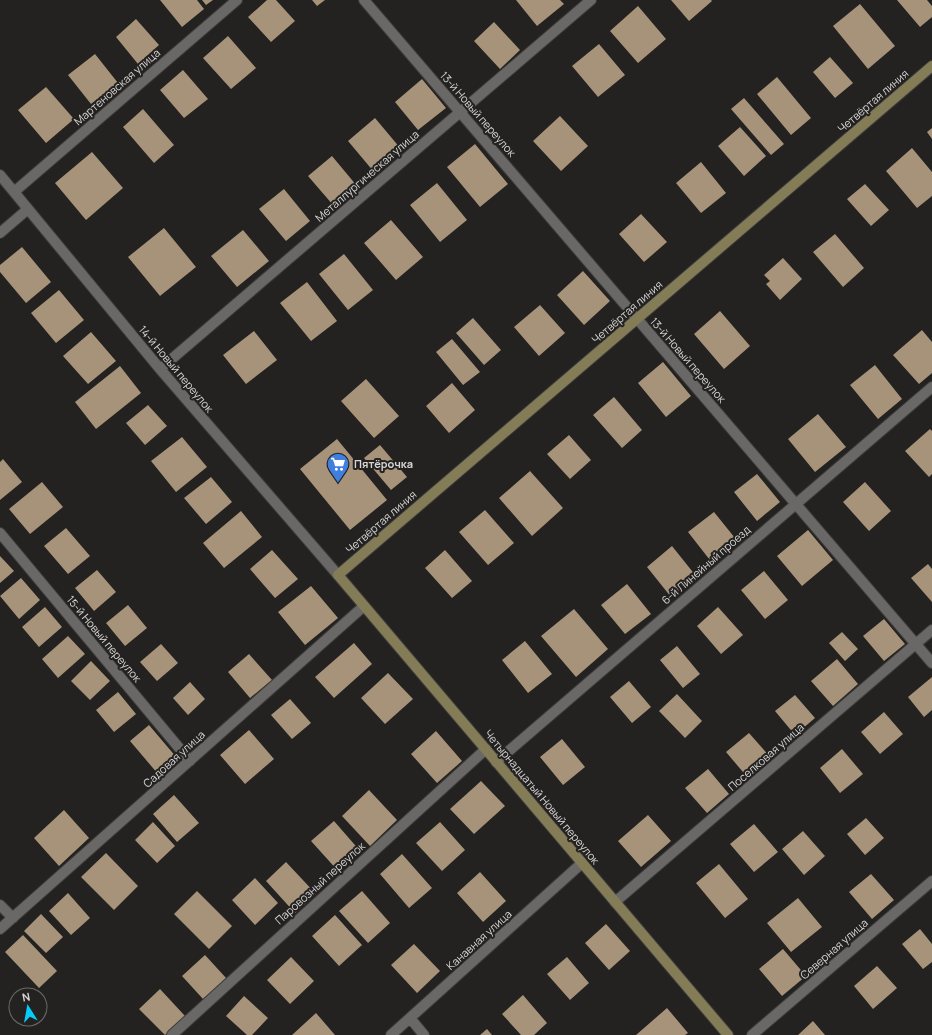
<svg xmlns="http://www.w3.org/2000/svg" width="932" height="1035" viewBox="0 0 932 1035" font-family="Manrope,sans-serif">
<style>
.building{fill:#a69379}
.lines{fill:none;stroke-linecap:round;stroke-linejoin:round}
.street-casing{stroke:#3d3c3b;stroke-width:12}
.secondary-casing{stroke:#3d3c3b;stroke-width:12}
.street{stroke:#6a6866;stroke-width:10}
.secondary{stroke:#847c56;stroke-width:10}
.labels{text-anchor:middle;stroke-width:4;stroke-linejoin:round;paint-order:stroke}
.street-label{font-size:11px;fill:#d7d6d5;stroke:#232220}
.poi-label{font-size:11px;font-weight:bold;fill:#d7d6d5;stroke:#232220;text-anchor:start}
</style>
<rect width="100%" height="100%" fill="#232220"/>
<path class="building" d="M160 0H197L204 9 182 27Z
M202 0H213L206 5Z
M267 0H276L295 21 271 42 248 17Z
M312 0H325L317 6Z
M516 0H560L564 4 537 26Z
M671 0H711L712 1 689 21Z
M897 0H927L932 6V17L920 27Z
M860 4 895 46 868 69 833 26Z
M638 6 666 39 638 63 610 31Z
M136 19 159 45 138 64 116 37Z
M494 22 520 50 500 69 474 41Z
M228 36 256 68 231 89 203 58Z
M599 44 625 75 598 97 572 66Z
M95 54 118 83 91 104 68 75Z
M830 57 853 83 835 98 813 72Z
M183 70 208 99 184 118 160 90Z
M777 77 811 118 791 135 757 94Z
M422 79 446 108 418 130 395 102Z
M46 87 74 119 46 143 18 110Z
M744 98 784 144 771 155 731 109Z
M143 109 174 145 154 163 123 127Z
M560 116 588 146 561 171 533 141Z
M375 118 401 149 374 172 348 141Z
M740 127 766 156 744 176 718 146Z
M932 128V139L927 132Z
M475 144 508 184 480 207 447 167Z
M912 148 932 172V196L917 208 886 171Z
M92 152 123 188 86 220 55 183Z
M332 156 357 186 333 205 308 176Z
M701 162 726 193 701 213 676 183Z
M437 183 467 220 440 242 410 205Z
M865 184 889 210 871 226 847 199Z
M284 189 310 221 286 241 259 209Z
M641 214 667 242 644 262 619 234Z
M391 220 423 257 396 280 364 243Z
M164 228 196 267 160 296 128 257Z
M243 230 269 261 237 287 211 256Z
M835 234 864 268 843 287 813 252Z
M22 247 51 282 26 303 0 272V265Z
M344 254 373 290 348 310 319 274Z
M783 258 802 279 780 300 766 284 770 281 764 275Z
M583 271 610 301 584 325 557 295Z
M307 282 337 321 311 341 280 303Z
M59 290 84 320 56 343 31 313Z
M540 305 565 333 539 356 514 327Z
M720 311 750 346 724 369 694 334Z
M473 318 501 350 484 365 456 333Z
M922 330 932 342V373L919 384 893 355Z
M254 331 277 360 246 384 223 355Z
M91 332 116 361 88 384 63 356Z
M452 339 480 372 463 385 436 352Z
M663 362 691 396 666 417 638 383Z
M875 365 902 399 878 419 850 385Z
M120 366 141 393 96 429 75 402Z
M366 379 399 416 374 438 341 401Z
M452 383 475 410 449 433 426 406Z
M614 397 642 430 622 448 593 415Z
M148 405 167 426 145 445 126 423Z
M818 414 846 447 815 472 788 439Z
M930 429 932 431V474L929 477 905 451Z
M569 435 591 460 570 479 547 454Z
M182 437 207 467 176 492 151 461Z
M337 439 387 500 350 530 300 469Z
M380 445 407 477 391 490 364 458Z
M3 459 22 482 0 500V462Z
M530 471 563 508 532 536 499 498Z
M757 474 780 502 757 521 734 492Z
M211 477 232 502 206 524 184 498Z
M42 482 63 507 30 534 9 509Z
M865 482 891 511 869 531 843 502Z
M485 510 514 543 488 565 459 532Z
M241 511 262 537 224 568 203 543Z
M714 512 739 543 713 564 688 532Z
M66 528 90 556 68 574 44 546Z
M808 530 833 560 802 586 777 556Z
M672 546 696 576 671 597 647 567Z
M272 550 298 579 275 598 250 569Z
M445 550 472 581 452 598 425 568Z
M0 556 14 571 0 583Z
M928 564 932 569V602L911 578Z
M97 570 116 592 94 611 75 588Z
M764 571 788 600 765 619 741 590Z
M21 578 40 600 19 619 0 596Z
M627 584 651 614 625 634 601 605Z
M311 586 338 618 305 645 278 612Z
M128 605 147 628 125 646 106 623Z
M45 607 62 627 39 647 22 627Z
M718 607 743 635 721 654 697 626Z
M574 609 608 649 576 677 541 636Z
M884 619 905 644 884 661 863 636Z
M842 632 858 649 845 661 829 643Z
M68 636 85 654 58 678 42 659Z
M525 641 552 674 528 693 502 660Z
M354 643 372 664 334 698 315 677Z
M161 644 178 663 157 681 140 662Z
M677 646 700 674 683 688 660 660Z
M249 654 272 680 250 698 228 672Z
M837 659 858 684 833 706 811 681Z
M91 661 110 681 90 700 71 681Z
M388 673 413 699 385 724 361 698Z
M932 677V710L924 717 908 697Z
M629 681 651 707 632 723 610 697Z
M190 682 205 699 188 715 173 698Z
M118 692 136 714 114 732 96 710Z
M677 694 702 721 685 738 659 711Z
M795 695 815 718 795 735 775 711Z
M290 699 311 723 292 739 271 715Z
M884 712 903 734 880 754 861 732Z
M149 725 177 758 158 774 130 741Z
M249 730 274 759 245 784 220 755Z
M436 731 462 761 437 783 411 754Z
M749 733 771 758 748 778 726 752Z
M562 739 585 767 563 785 540 757Z
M842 749 863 774 840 793 820 768Z
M708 769 729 794 707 813 685 788Z
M481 781 505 806 474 834 450 809Z
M369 790 397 820 370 846 342 816Z
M174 795 199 823 177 842 153 814Z
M64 810 89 838 59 866 34 838Z
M648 815 671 841 641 867 618 841Z
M866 818 884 838 865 855 847 834Z
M334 821 361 852 339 872 311 841Z
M153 822 175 846 157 863 135 840Z
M440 822 465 850 442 871 416 843Z
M754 824 778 852 754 872 730 844Z
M803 831 825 856 804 875 782 849Z
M106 853 138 886 114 910 81 877Z
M402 854 432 888 409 908 380 874Z
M286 862 316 894 295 913 266 881Z
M719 864 748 899 725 918 696 883Z
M480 872 506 901 483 922 457 893Z
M871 874 894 900 872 919 849 892Z
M255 878 278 903 255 925 232 900Z
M197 891 232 926 209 949 174 914Z
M362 891 390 923 368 943 339 911Z
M68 893 90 918 71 935 49 911Z
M798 898 822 927 791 952 767 923Z
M41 914 63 937 46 953 24 931Z
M335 915 362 945 339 966 312 936Z
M606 924 630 951 609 970 585 943Z
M920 929 932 944V962L923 969 902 944Z
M23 935 57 971 39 988 5 952Z
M414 944 440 971 417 993 391 965Z
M783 949 806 976 782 996 759 969Z
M205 955 227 979 203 999 182 976Z
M291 957 314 981 290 1004 267 980Z
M567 957 589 983 570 1000 547 974Z
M877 966 897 988 873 1009 854 986Z
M160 989 185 1016 165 1035 139 1009Z
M523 995 547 1023 534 1035H521L502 1014Z
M244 996 268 1018 252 1035H247L226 1016Z
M667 1008 688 1033 685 1035H636Z
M316 1013 335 1035H292Z
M813 1021 825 1035H798Z
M487 1029 492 1035H480Z"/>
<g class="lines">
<g class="street-casing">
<path id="street" d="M364 0 932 663
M0 175 160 369 338 575
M14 192 237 0
M0 233 28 209
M160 369 591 0
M0 533 190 761
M496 762 932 387
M615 902 932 630
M0 905 13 918
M0 929 364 606
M410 1018 424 1035
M172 1035 486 749
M391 1035 582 863
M752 1035 932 881"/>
</g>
<g class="secondary-casing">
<path id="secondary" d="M728 1035 338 575 932 66"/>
</g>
<use href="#street" class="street"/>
<use href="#secondary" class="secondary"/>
</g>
<defs>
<g id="supermarket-pin" transform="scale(1.15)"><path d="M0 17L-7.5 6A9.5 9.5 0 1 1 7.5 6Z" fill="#3f7fe0" stroke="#232220"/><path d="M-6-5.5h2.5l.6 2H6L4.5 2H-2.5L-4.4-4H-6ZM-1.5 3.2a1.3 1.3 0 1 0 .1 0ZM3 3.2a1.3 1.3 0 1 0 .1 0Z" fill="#fff"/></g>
</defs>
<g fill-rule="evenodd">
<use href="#supermarket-pin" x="338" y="464"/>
</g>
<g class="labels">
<g class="street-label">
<text transform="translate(117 87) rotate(-41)" y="4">Мартеновская улица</text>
<text transform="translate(873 101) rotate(-41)" y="4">Четвёртая линия</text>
<text transform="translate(478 114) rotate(49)" y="4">13-й Новый переулок</text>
<text transform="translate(367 176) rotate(-41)" y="4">Металлургическая улица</text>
<text transform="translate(627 312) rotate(-41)" y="4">Четвёртая линия</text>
<text transform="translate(688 360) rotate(49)" y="4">13-й Новый переулок</text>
<text transform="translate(176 369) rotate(50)" y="4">14-й Новый переулок</text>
<text transform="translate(381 522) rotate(-41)" y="4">Четвёртая линия</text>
<text transform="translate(706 565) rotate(-41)" y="4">6-й Линейный проезд</text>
<text transform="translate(104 639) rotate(50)" y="4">15-й Новый переулок</text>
<text transform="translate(766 757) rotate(-41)" y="4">Поселковая улица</text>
<text transform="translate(174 759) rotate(-42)" y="4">Садовая улица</text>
<text transform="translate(542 797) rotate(50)" y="4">Четырнадцатый Новый переулок</text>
<text transform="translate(320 883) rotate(-42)" y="4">Паровозный переулок</text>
<text transform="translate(479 940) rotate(-42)" y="4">Канавная улица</text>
<text transform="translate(834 949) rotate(-41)" y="4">Северная улица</text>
</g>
<g class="poi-label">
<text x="354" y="468">Пятёрочка</text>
</g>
</g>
<g transform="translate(28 1007) rotate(349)"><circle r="19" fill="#232220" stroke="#6b6a68"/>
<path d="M0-3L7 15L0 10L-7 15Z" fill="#07cbf9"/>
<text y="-6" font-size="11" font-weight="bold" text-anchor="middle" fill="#d7d6d5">N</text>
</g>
</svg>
